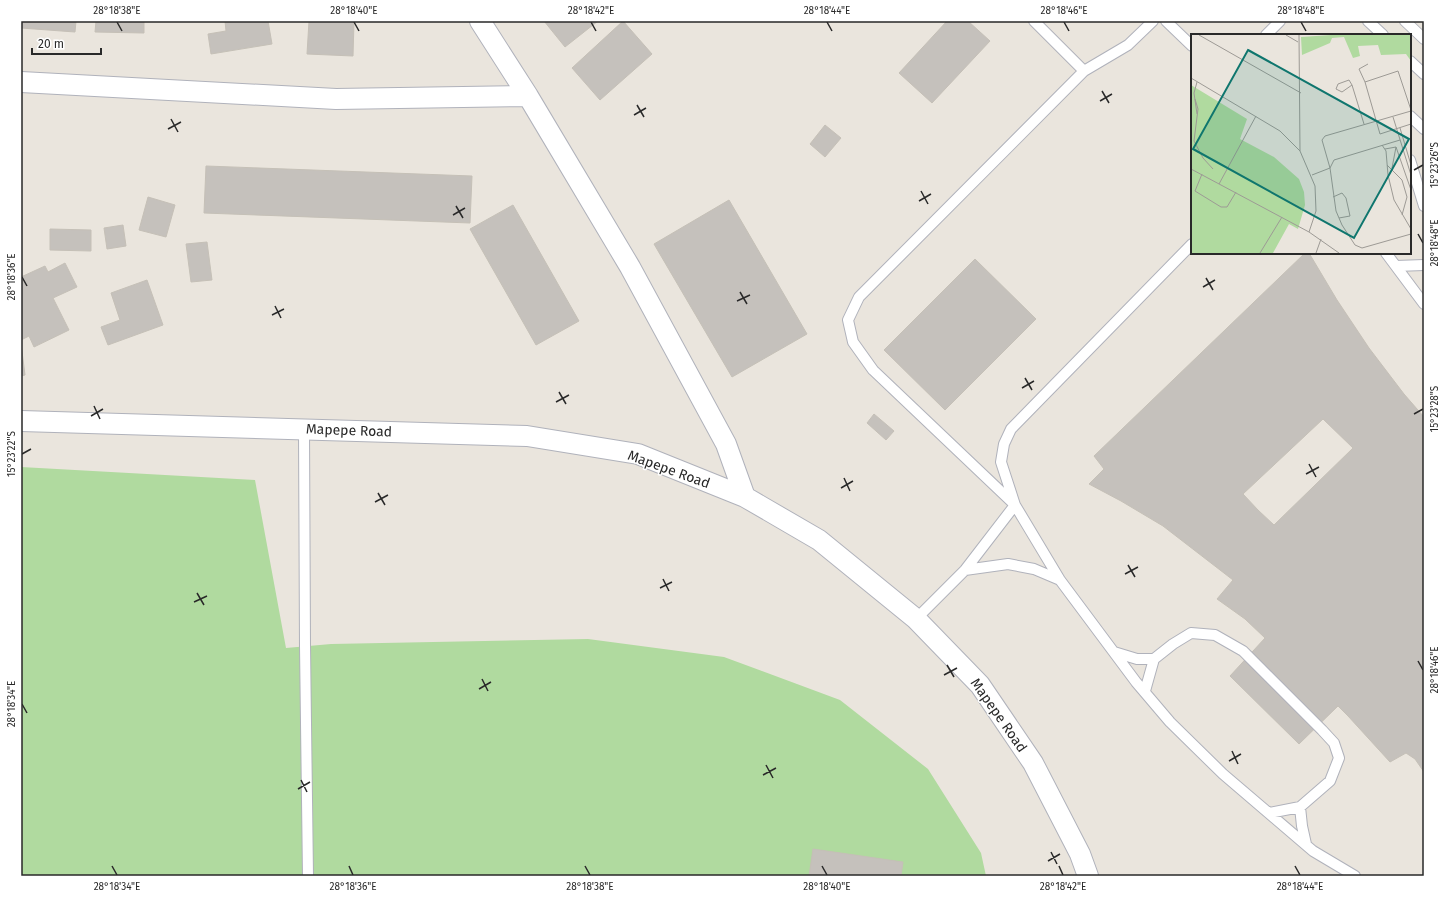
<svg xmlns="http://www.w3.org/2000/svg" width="1445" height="897" viewBox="0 0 1445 897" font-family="'Fira Sans',sans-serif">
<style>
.green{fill:#b0da9f}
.building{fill:#c5c1bc;stroke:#c5c0b7;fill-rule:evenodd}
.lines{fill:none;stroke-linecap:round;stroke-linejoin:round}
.lane-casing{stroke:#b0b2bb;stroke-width:12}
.street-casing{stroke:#b0b2bb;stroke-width:22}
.lane{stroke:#fff;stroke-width:10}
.street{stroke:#fff;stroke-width:20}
.ticks{fill:none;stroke:#292929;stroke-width:1.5}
.labels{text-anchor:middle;stroke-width:3;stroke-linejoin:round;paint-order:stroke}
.street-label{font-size:14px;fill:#292929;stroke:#fff}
.inset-road{fill:none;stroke:#9d9a95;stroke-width:1}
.view{fill:#0f766e;fill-opacity:0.15;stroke:#0f766e;stroke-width:2}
.inset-edge{fill:none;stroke:#292929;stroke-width:2}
.neatline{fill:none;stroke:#292929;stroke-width:1.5}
.ticks-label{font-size:10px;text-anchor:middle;fill:#292929}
</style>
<rect width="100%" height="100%" fill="#eae5dd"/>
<path class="green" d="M21 467 255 480 286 648 331 644 588 639 724 657 840 700 928 769 981 853 986 876H21Z"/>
<path class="building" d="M21 21H76L75 32 21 28Z
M96 21H144V33L95 32Z
M225 21H268L272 44 211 54 208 34 226 31Z
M309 21H354L353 56 307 54Z
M544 21H598L565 47Z
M623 21 652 54 600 100 572 68Z
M947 21H968L990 41 932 103 899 73Z
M825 125 841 138 825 157 810 144Z
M206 166 472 176 470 223 204 213Z
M148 197 175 205 166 237 139 230Z
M729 200 807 334 732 377 654 244Z
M513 205 579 321 536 345 470 229Z
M123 225 126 246 107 249 104 228Z
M50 229 91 230V251L50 250Z
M207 242 212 280 191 282 186 244Z
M1305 253H1309L1337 300 1369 348 1404 394 1424 417V772L1415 759 1406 753 1390 762 1348 716 1338 706 1299 744 1230 676 1265 638 1245 619 1217 599 1233 580 1163 526 1121 501 1089 484 1104 469 1094 456ZM1323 419 1353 448 1274 525 1258 510 1243 494Z
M975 259 1036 319 945 410 884 350Z
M65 263 77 287 53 298 69 330 34 347 29 336 21 340V277L45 266 48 272Z
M147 280 163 325 108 345 101 327 120 320 111 293Z
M21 344 25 375 21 376Z
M874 414 894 431 886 440 867 423Z
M813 849 903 862 901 876H809Z"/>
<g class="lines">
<g class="lane-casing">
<path id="lane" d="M1034 21 1084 71
M1153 21 1128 45 1084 71 859 297 848 320 853 342 873 370 1015 505 1060 580 1136 682 1170 722 1223 774 1313 851 1355 876
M1166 21 1192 46
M1368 21 1383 35
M1405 21 1424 39
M1266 35 1280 21
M1410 61 1424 74
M1410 116 1424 129
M1410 160 1424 206
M1386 253 1424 304
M1396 266 1424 265
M304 429 305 646 308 876
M965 570 1008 564 1034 569 1060 580
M916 619 965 570 1015 505 1001 462 1004 444 1011 429 1192 244
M1114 652 1137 659H1154
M1145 691 1154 659 1173 644 1191 633 1215 635 1243 651 1322 730 1334 743 1339 758 1330 781 1300 807 1269 813
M1300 807 1302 826 1306 844"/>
</g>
<g class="street-casing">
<path id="street" d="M480 21 528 96 630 267 726 444 745 497
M21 82 336 99 528 96
M21 421 527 436 638 454 745 497 819 540 916 619 980 685 1033 763 1080 854 1088 876"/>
</g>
<use href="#lane" class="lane"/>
<use href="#street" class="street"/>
</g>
<path class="ticks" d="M117 22 122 31M354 22 359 31M591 22 596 31M827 22 832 31M1064 22 1069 31M1301 22 1306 31M1102 91 1109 103M1100 101 1112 94M637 105 644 117M634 115 646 108M171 119 178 132M168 129 181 122M1414 170 1423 165M921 191 928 204M919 201 931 194M456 206 463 218M453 215 465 208M1418 234 1423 243M22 277 27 286M1206 278 1213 290M1203 287 1215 280M740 292 747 304M737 301 750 295M275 306 281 318M272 315 284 309M1025 378 1032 390M1022 388 1034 381M559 392 566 404M556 402 569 395M94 406 100 419M1414 414 1423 409M91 416 103 409M22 454 31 449M1309 464 1316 477M1306 474 1319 467M844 478 850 491M841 488 853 481M378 493 385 505M375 502 388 495M1128 565 1135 577M1125 574 1138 567M663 579 669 591M660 588 672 582M197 593 204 605M194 602 207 596M1418 661 1423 670M947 665 954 677M944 675 957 668M482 679 488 691M479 689 491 682M22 704 27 713M1232 751 1238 764M1229 761 1241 754M766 765 773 778M763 775 776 768M301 780 307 792M298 789 310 782M1051 852 1057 864M1048 861 1060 854M112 866 117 875M349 866 353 875M585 866 590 875M822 866 827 875M1059 866 1063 875M1295 866 1300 875"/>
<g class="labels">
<g class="street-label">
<text transform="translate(349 430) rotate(2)" y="5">Mapepe Road</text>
<text transform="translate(669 469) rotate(20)" y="5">Mapepe Road</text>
<text transform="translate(999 715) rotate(55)" y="5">Mapepe Road</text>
</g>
</g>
<g transform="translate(1191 34)">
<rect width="220" height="220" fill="#eae5dd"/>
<path d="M140 1H220V37V27L215 20 190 21 187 11 167 12 169 22 162 24 153 3 141 4 139 9 111 21 110 3ZM0 51 56 85 49 105 83 123 108 145 113 158 114 171 107 195 98 190 82 219H0Z" fill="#b0da9f"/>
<path class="inset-road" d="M8 1 110 59M95 1 107 8M108 1 109 117M0 44 89 97 109 117 124 152 125 177 118 198M174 48 168 35 177 30M161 51 158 46 147 50 145 55 151 58 161 51 173 90M4 65 7 75 3 107 12 124 22 135M220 76 207 37 174 48 189 100 220 90M220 77 134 102 131 106 139 134 145 177 151 191 164 211 171 214 220 200M6 80 3 59 6 48M202 83 220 141M209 94 220 131M191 111 195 117 197 141 203 166 220 195M205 113 220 156M194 115 205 113 201 134M196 131 211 146 216 163 211 181M0 135 118 198 148 219M11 140 4 157 30 173H36L45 158M121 141 139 134 143 126 209 106M28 150 65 82M142 163 151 159 155 164 159 182 148 184M69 219 91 183M125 219 130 205"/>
<path class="view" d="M57 16 218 105 163 204 2 115Z"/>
<rect width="220" height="220" class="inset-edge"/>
</g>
<rect width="1445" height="897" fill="none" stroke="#ffffff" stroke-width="44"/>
<path d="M32 48v6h69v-6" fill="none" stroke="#292929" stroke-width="2"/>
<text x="38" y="48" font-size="12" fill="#292929" stroke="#ffffff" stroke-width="3" paint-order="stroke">20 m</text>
<rect x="22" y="22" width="1401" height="853" class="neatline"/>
<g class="ticks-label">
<text x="117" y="14">28°18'38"E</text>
<text x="354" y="14">28°18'40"E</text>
<text x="591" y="14">28°18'42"E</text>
<text x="827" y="14">28°18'44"E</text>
<text x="1064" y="14">28°18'46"E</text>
<text x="1301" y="14">28°18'48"E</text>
<text transform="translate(1434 165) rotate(-90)" y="4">15°23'26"S</text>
<text transform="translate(1434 243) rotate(-90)" y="4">28°18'48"E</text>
<text transform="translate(11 277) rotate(-90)" y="4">28°18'36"E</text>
<text transform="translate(1434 409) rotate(-90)" y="4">15°23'28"S</text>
<text transform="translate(11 454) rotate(-90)" y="4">15°23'22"S</text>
<text transform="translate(1434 670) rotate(-90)" y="4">28°18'46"E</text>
<text transform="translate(11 704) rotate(-90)" y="4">28°18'34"E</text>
<text x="117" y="890">28°18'34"E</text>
<text x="353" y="890">28°18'36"E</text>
<text x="590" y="890">28°18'38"E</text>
<text x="827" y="890">28°18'40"E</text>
<text x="1063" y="890">28°18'42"E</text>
<text x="1300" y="890">28°18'44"E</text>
</g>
</svg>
